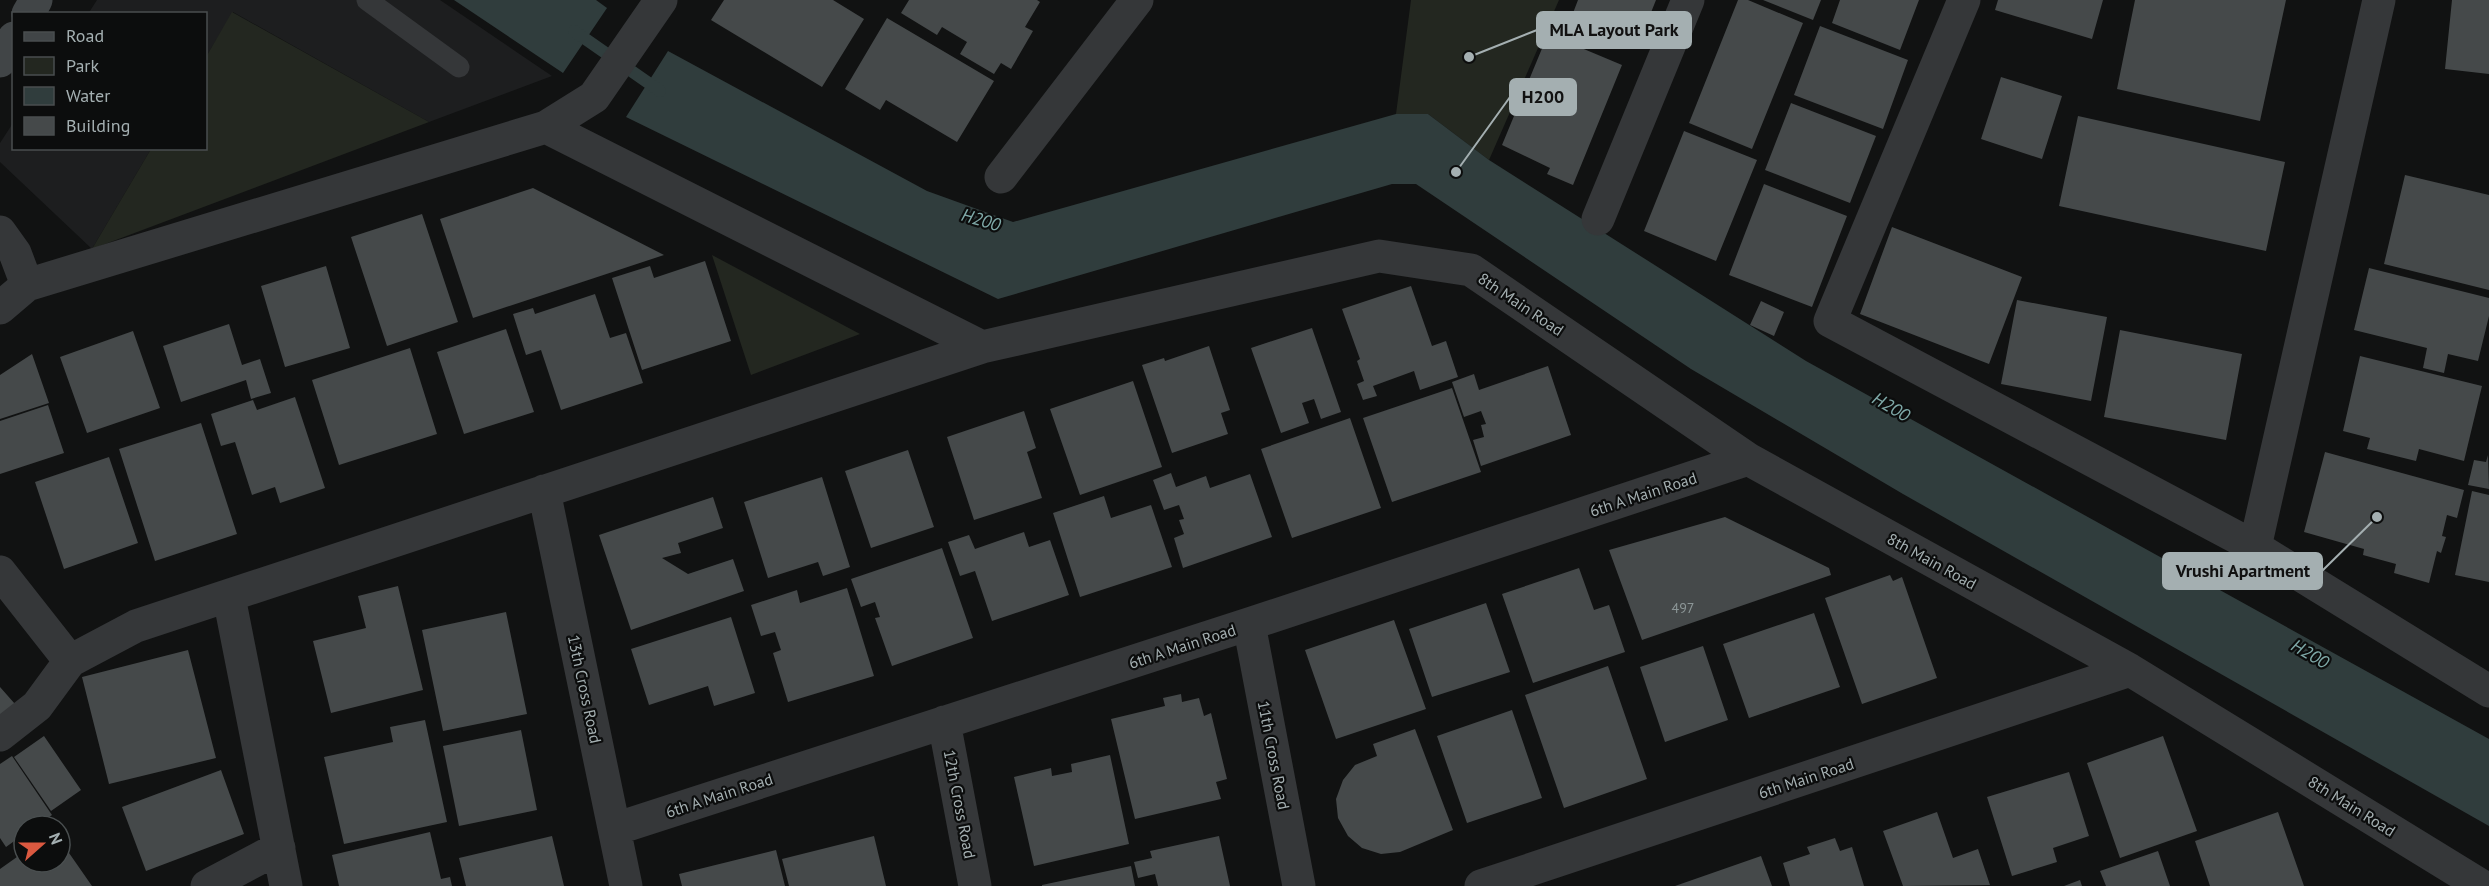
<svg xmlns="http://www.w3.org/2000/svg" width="2489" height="886" viewBox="0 0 2489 886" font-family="'PT Sans',sans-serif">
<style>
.built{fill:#1d1e1f}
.green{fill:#232720}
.water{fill:#303d3d}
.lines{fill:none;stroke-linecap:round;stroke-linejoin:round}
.stream{stroke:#303d3d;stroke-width:12}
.building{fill:#45494a}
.lane{stroke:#353739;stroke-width:21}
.street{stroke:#353739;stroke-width:33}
.secondary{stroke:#414547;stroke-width:33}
.labels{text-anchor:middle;stroke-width:4.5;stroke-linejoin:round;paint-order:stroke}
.number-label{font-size:14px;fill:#8c9697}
.street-label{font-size:16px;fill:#a4afb1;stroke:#0c0d0d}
.water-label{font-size:18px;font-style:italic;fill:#7fa9a8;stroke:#0c0d0d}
.leader{fill:none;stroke:#a4afb1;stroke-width:2}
.callout-dot{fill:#a4afb1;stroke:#0c0d0d;stroke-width:2}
.callout{fill:#a4afb1;stroke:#a4afb1;stroke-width:2}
.callout-label{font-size:18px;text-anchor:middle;font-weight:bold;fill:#111}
</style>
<rect width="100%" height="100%" fill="#111212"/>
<path class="built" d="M97 0H440L552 76 429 122 233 12 206 57V14H88Z
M13 123 14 148 151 149 92 249 0 162V143Z"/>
<path class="green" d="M1411 0H1559L1489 160 1428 114H1396Z
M232 12 429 122 92 249 151 149 206 148V57Z
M712 255 860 334 751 375Z"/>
<path class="water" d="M454 0H596L607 8 563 73Z
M668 51 927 191 1013 222 1396 114H1428L1489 160 1806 361 2489 739V826L1903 494 1691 369 1416 184H1392L998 299 626 117Z"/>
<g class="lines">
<path class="stream" d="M574 31 660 91"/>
</g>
<path class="building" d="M724 0H833L864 19 822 87 711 20Z
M909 0H1037L1040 2 1025 27 1033 31 1011 69 1001 63 994 74 960 54 967 42 942 27 937 35 901 13Z
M1578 0H1656L1640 40 1573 13Z
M1738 0H1748L1803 23 1752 149 1689 123Z
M1763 0H1821L1813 20Z
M1840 0H1919L1900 50 1832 23Z
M1998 0H2103L2092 39 1995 10Z
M2135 0H2286L2260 121 2117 89Z
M2452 0H2489V74L2445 69Z
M887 18 994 81 957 142 886 100 880 110 845 89Z
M1820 26 1908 60 1883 129 1794 95Z
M1548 34 1622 65 1573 185 1547 174 1550 168 1502 145Z
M2001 77 2062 96 2042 159 1981 139Z
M1791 103 1876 136 1850 203 1765 170Z
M2078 116 2285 162 2266 251 2059 206Z
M1684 131 1757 160 1716 261 1644 231Z
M2405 175 2489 195V290L2384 264Z
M1764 184 1847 216 1812 307 1729 275Z
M533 188 664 255 473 318 440 219Z
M422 214 458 322 387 346 351 237Z
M1892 227 2022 277 1989 364 1860 314Z
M705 261 731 341 642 370 612 278 650 266 654 278Z
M326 266 350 348 285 367 261 286Z
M2369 268 2489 298V316L2478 361 2448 354 2444 373 2423 368 2427 348 2354 330Z
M1411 286 1432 346 1446 341 1458 377 1420 390 1414 371 1373 386 1377 396 1363 400 1357 384 1364 381 1357 361 1360 359 1342 309Z
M595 294 610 338 626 333 643 383 561 410 541 350 526 355 513 314 533 308 535 314Z
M2017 300 2107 317 2091 401 2001 384Z
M1761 301 1784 312 1774 336 1750 325Z
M229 324 242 365 260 359 271 393 251 399 246 380 181 402 163 346Z
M1312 328 1341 412 1321 419 1314 399 1302 403 1309 423 1281 433 1251 348Z
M506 329 534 412 464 434 437 352Z
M2120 330 2242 354 2226 440 2104 417Z
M133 331 160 408 87 433 60 357Z
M1209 346 1230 410 1221 413 1228 434 1172 453 1142 365 1164 358 1165 361Z
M410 348 437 434 339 465 312 380Z
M32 354 49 403 0 419V375Z
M2360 356 2482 386 2464 461 2419 449 2416 461 2367 449 2370 438 2343 431Z
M1548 366 1571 435 1481 466 1473 440 1484 437 1481 425 1486 424 1481 411 1464 417 1452 382 1474 374 1479 390Z
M1133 381 1162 467 1080 495 1050 409Z
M1452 388 1481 472 1392 502 1363 418Z
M295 397 325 488 280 503 275 487 252 495 235 442 221 446 211 414 253 400 257 410Z
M48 405 64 453 0 474V421Z
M1024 411 1036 448 1027 452 1042 498 974 520 947 437Z
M1350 418 1381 508 1292 538 1261 449Z
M201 423 237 534 155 561 119 449Z
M908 450 934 527 871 548 845 471Z
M2325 452 2464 490 2457 518 2447 515 2442 536 2446 537 2441 553 2437 551 2429 583 2394 573 2396 564 2363 555 2364 549 2304 532Z
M2488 455 2489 489 2468 485 2474 460 2486 462Z
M109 457 138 543 64 569 35 482Z
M1171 473 1176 487 1206 476 1210 488 1250 474 1272 537 1183 568 1174 538 1184 534 1179 520 1184 519 1179 505 1164 510 1153 480Z
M822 477 850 567 823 576 818 562 768 578 744 502Z
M2472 491 2489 495V582L2455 575Z
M1104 496 1111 518 1151 505 1172 567 1080 597 1053 513Z
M713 497 723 528 678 543 681 553 662 558 688 574 733 559 744 591 631 630 599 535Z
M1725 517 1829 568 1831 575 1642 640 1609 550Z
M1024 532 1029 547 1050 540 1069 595 992 621 975 571 960 576 948 542 969 535 975 549Z
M942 548 973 638 892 666 875 618 880 617 875 602 861 607 851 579Z
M1579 568 1594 610 1609 605 1625 652 1533 683 1502 594Z
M1890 575 1893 581 1902 577 1937 678 1862 704 1825 598Z
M398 586 423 690 331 713 313 641 366 628 358 596Z
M847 588 874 676 788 702 773 653 781 650 775 632 761 636 751 605 797 590 800 603Z
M1486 603 1510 672 1432 697 1409 629Z
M506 612 527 714 443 731 422 630Z
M1814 613 1840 687 1749 718 1723 644Z
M731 617 755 693 714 706 708 686 649 705 631 649Z
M1394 620 1426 709 1336 739 1305 650Z
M1703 646 1728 720 1665 742 1640 667Z
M188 650 216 758 109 784 82 677Z
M1608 666 1647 779 1564 808 1525 695Z
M0 687 15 704 0 717Z
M1181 694 1182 702 1199 698 1204 716 1211 713 1227 779 1216 782 1221 799 1135 819 1111 719 1165 706 1163 698Z
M1512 710 1542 798 1467 823 1437 736Z
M425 720 447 822 344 844 324 757 393 742 390 727Z
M1415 729 1453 830 1400 852 1381 854 1362 848 1348 836 1338 818 1336 799 1343 780 1355 765 1377 756 1373 744Z
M521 730 537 810 459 826 443 746Z
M44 736 81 790 51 811 14 757Z
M2163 736 2197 831 2120 858 2087 763Z
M1110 755 1129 844 1034 866 1014 777 1051 768 1052 776 1072 772 1071 764Z
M12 756 52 815 36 826H24V834L6 847 0 838V764Z
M221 770 244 834 146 871 122 807Z
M2069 772 2089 836 2053 848 2057 862 2012 876 1987 797Z
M1937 812 1953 858 1978 849 1990 885 1903 886 1883 831Z
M2278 812 2304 886H2210L2195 841Z
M430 832 441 879 450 877 452 886H339L332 855Z
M552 836 564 886H466L459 858Z
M874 836 886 886H789L782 859Z
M1219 836 1230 886H1158L1155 874 1138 878 1134 862 1152 858 1150 851Z
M1835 838 1840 851 1852 847 1864 886H1790L1783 863 1810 854 1807 847Z
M60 840 92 886H0V869L24 852V862H60Z
M776 850 785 886H682L679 874Z
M2158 851 2170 886H2106L2100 871Z
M1761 856 1772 886H1675Z
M1131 866 1135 886H1042V885Z
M2080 880 2082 886H2064Z"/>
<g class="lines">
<path class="lane" d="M367 0 459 67"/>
<path class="street" d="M1964 0 1830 321 2255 547 2489 691
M546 127 982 347
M1001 177 1137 0
M1598 219 1688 0
M0 232 15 253 27 285
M0 308 27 285 546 127 594 97 661 0
M544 491 626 886
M2255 547 2379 0
M0 572 70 661
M229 597 286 886
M1249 624 1299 886
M944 722 975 886
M0 735 37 706 70 661 136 626 982 347 1379 256 1471 270 1748 459 2130 670 2482 886
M615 829 1249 624 1748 459
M207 886 279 848
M1481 886 2130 670"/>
<path class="secondary" d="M28 14 36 0
M0 61 14 38"/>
</g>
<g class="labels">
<g class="number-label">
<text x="1683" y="613">497</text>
</g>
<g class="street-label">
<text transform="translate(1521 304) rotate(34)" y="6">8th Main Road</text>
<text transform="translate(1643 494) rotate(-18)" y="6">6th A Main Road</text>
<text transform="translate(1932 561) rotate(29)" y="6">8th Main Road</text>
<text transform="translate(1182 646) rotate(-18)" y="6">6th A Main Road</text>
<text transform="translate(585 689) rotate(78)" y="6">13th Cross Road</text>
<text transform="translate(1274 755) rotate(79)" y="6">11th Cross Road</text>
<text transform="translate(1806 778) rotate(-18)" y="6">6th Main Road</text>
<text transform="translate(719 795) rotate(-18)" y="6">6th A Main Road</text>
<text transform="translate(960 804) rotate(79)" y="6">12th Cross Road</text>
<text transform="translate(2352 806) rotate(32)" y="6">8th Main Road</text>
</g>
<g class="water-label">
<text transform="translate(981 220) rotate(16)" y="6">H200</text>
<text transform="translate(1891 407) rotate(30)" y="6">H200</text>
<text transform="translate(2310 654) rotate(30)" y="6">H200</text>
</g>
</g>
<path class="leader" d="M1469 57L1537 30M1456 172L1510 97M2377 517L2322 571"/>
<g class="callout-dot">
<circle cx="1469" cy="57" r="6"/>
<circle cx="1456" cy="172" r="6"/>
<circle cx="2377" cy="517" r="6"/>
</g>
<g class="callout">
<rect x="1537" y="12" width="154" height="36" rx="6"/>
<rect x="1510" y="79" width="66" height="36" rx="6"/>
<rect x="2163" y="553" width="159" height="36" rx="6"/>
</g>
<g class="callout-label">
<text x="1614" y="36">MLA Layout Park</text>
<text x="1543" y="103">H200</text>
<text x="2243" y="577">Vrushi Apartment</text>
</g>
<rect x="12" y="12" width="195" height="138" fill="#0c0d0d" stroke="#494e4f" stroke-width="1.5"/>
<rect x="24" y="32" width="30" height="9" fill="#414547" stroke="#494e4f" stroke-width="1.5"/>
<text x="66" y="42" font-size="18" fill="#a4afb1">Road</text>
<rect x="24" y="57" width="30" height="18" fill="#232720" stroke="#494e4f" stroke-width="1.5"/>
<text x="66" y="72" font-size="18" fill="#a4afb1">Park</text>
<rect x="24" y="87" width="30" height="18" fill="#303d3d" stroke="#494e4f" stroke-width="1.5"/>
<text x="66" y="102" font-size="18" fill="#a4afb1">Water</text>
<rect x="24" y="117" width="30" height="18" fill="#45494a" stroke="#494e4f" stroke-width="1.5"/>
<text x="66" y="132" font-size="18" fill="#a4afb1">Building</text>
<g transform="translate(42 844) rotate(69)"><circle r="28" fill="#0c0d0d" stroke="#494e4f" stroke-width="1.5"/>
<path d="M0-4.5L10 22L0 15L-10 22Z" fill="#db5940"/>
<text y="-9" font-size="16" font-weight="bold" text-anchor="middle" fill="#a4afb1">N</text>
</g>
</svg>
